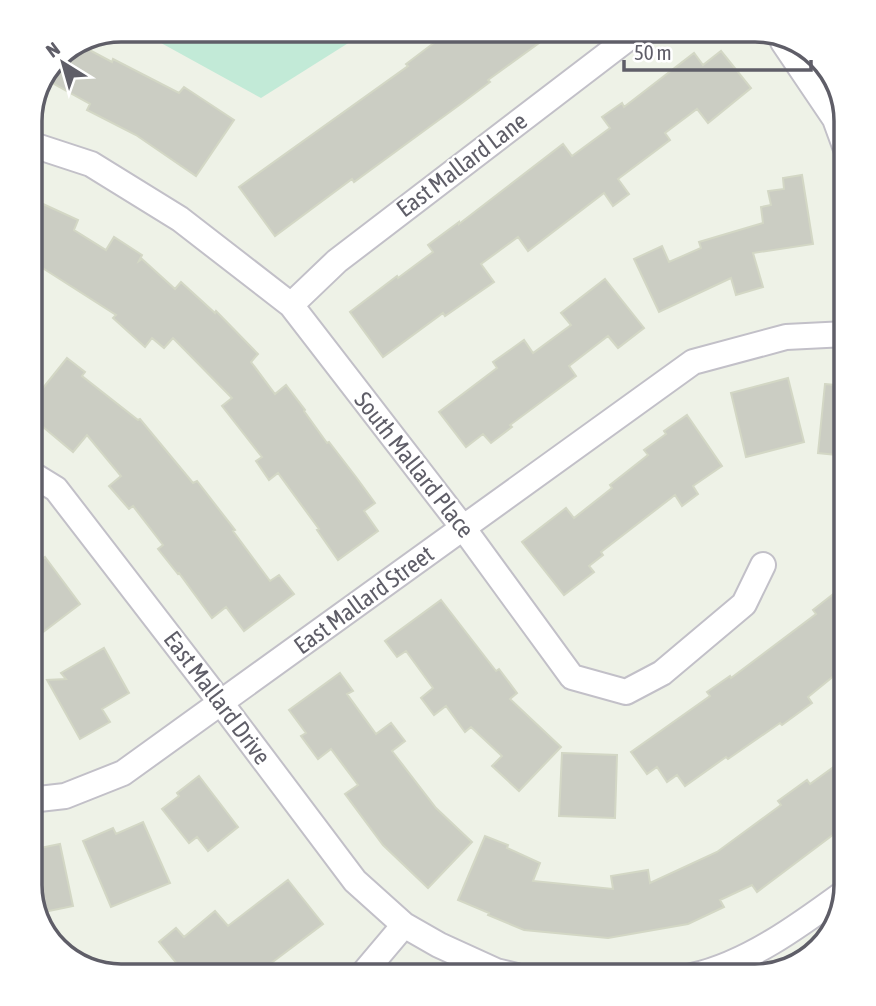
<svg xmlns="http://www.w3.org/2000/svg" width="876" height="1006" viewBox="0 0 876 1006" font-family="'Asap Condensed',sans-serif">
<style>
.green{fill:#c2ead7}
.building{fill:#cbcdc3;stroke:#d3d7c5;stroke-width:2}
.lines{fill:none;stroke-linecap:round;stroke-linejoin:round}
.minor-casing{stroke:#c2c0c8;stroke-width:28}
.minor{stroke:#fff;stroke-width:24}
.labels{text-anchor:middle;stroke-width:5;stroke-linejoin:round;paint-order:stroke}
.street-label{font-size:24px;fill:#5f5e68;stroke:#fff}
.rim{fill:none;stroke:#5f5e68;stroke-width:3.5}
</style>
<rect width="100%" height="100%" fill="#eef2e7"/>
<path class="green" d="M129 30H369L261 98 152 38Z"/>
<path class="building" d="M451 30H557L488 80 490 82 462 103 354 182 352 179 275 236 239 187 408 66 406 64Z
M80 45 112 62 113 59 179 93 184 87 234 120 196 176 136 135 87 110 90 104 47 80 61 53Z
M721 51 751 88 708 123 697 109 665 133 670 140 618 179 629 194 613 206 604 193 528 251 518 237 481 264 494 282 445 316 443 313 383 357 350 312 397 276 398 278 433 252 428 245 459 222V224L563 144 572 156 610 128 602 117 622 103 624 107 694 53 703 65Z
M802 175 813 244 753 253 763 287 736 295 731 278 659 312 634 259 662 246 669 262 701 248 699 242 763 223 761 207 771 205 768 191 784 189 783 178Z
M30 198 78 220 74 230 106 250 114 237 142 255 139 261 142 259 175 289 181 282 215 313 216 311 258 354 251 362 275 394 286 385 305 410 304 411 327 443 329 442 356 477 375 503 364 511 378 531 338 560 317 530 319 529 278 473 269 480 256 461 262 457 222 406 232 398 173 338 164 348 152 338 145 347 113 318 116 315 30 260Z
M605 279 644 328 618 348 608 336 569 366 576 376 510 425 512 427 491 443 483 434 466 447 439 412 497 368 493 362 524 340 533 353 571 325 561 313Z
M67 358 85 372 82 376 138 420 140 419 193 483 197 481 235 530 233 531 270 581 279 575 294 594 244 631 226 607 212 618 179 573 178 574 158 549 163 545 133 506 129 509 109 486 121 476 87 435 73 452 30 416V404Z
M788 378 804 442 746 457 731 393Z
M825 384 846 386V456L818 453Z
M687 415 722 466 693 486 698 494 682 506 675 495 601 552 603 555 589 566 594 572 564 595 522 542 566 508 574 518 612 488 610 485 648 455 644 450 666 434 664 431Z
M45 557 80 604 30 642V568Z
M846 584V666L808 697 812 703 782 725 780 723 728 759 726 757 685 786 677 775 667 782 657 767 647 774 631 752 710 696 707 692 730 676 731 678 816 614 813 610Z
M441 600 496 671 499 669 517 693 510 699 561 747 519 791 492 766 502 756 471 727 465 732 446 706 434 715 421 698 433 688 406 651 397 657 385 641Z
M104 648 129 693 102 709 110 722 80 739 47 680 66 679 61 673Z
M340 673 353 691 347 694 376 734 391 723 405 741 392 751 436 808 472 842 428 888 383 845 345 794 358 785 331 749 318 759 301 736 306 733 289 710Z
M562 753 617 755 615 818 559 816Z
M846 758V825L757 892 752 885 720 900 724 907 688 924 608 938 524 930 488 915 489 913 458 900 485 836 508 845 507 848 540 863 533 881 613 889 611 876 648 870 650 883 717 852 781 805 778 801 807 780 810 784Z
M199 776 238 827 208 851 197 837 189 843 162 809 179 796 177 793Z
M143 822 170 883 111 907 83 841 113 828 116 834Z
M60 844 73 906 39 913 30 885V850Z
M288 880 323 924 254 976H187L159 942 176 928 184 937 215 911 228 926Z"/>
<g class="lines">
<g class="minor-casing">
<path id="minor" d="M783 42 835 119 846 149
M30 144 91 164 180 219 291 305 464 529 572 677 626 692 662 673 744 604 763 565
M291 305 337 261 639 30
M30 473 56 489 221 703 355 881 404 925 439 945 496 971 517 976
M30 800 65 796 123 773 693 362 786 337 846 334
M361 976 404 925
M692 976C747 964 800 925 845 892"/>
</g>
<use href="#minor" class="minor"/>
</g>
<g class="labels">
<g class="street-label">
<text transform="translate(462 165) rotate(-37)" y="8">East Mallard Lane</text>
<text transform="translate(414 465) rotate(52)" y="8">South Mallard Place</text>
<text transform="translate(364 600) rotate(-36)" y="8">East Mallard Street</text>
<text transform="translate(217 698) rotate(53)" y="8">East Mallard Drive</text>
</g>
</g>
<path d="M0 0H876V1006H0ZM121 42H755A79 79 0 0 1 834 121V885A79 79 0 0 1 755 964H121A79 79 0 0 1 42 885V121A79 79 0 0 1 121 42Z" fill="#fff" fill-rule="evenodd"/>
<path class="rim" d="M121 42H755A79 79 0 0 1 834 121V885A79 79 0 0 1 755 964H121A79 79 0 0 1 42 885V121A79 79 0 0 1 121 42Z"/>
<g transform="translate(63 63) rotate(323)" stroke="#ffffff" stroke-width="5" paint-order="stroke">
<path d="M0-5L12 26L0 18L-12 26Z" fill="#5f5e68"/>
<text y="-10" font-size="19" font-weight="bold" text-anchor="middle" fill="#5f5e68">N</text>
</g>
<path d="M624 60v10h187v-10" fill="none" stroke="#5f5e68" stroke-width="3.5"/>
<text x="634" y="60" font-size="21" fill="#5f5e68" stroke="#ffffff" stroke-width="5" paint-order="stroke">50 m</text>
</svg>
